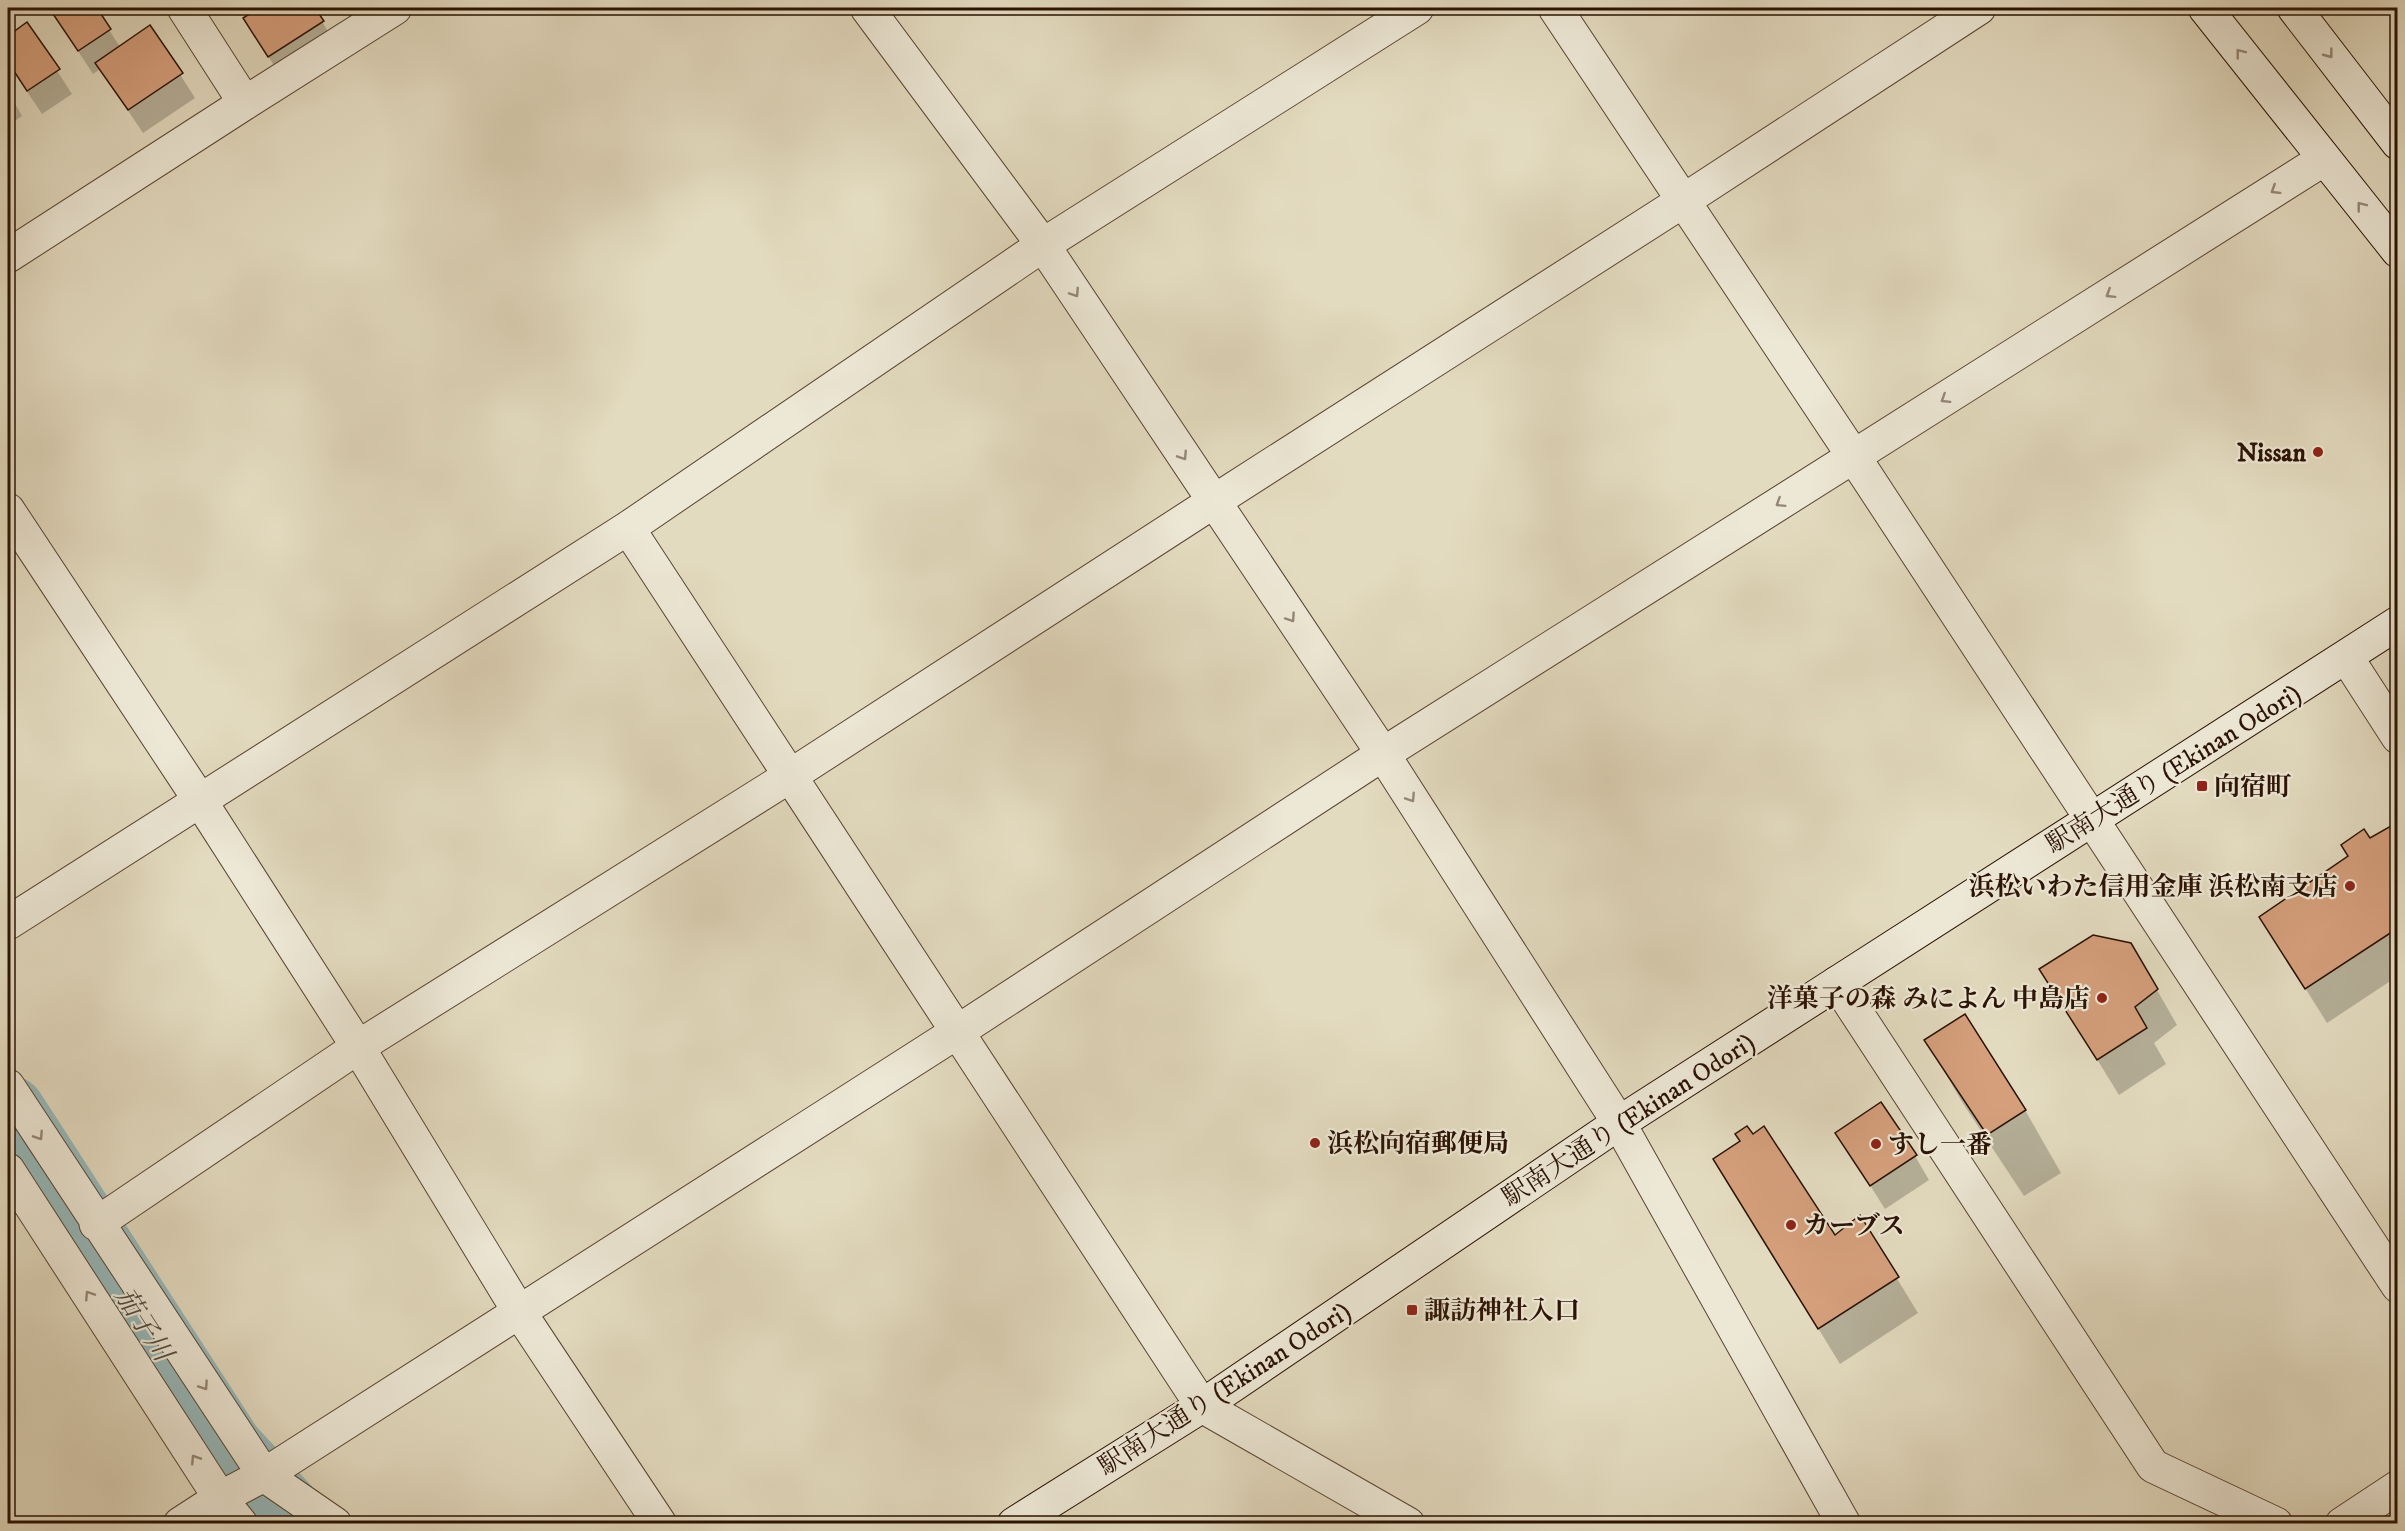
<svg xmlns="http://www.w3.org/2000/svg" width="2405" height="1531" viewBox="0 0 2405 1531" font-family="'IM FELL DW Pica','Noto Serif JP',serif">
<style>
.shadow{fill:#0003}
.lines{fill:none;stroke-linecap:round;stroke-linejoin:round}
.river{stroke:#97b9bb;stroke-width:76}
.building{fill:#d59f7c;stroke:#2a1203;stroke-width:1.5}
.street-casing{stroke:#584432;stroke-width:35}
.secondary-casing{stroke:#2a1203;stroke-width:35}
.street{stroke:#ede8d6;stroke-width:33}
.secondary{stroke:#ede8d6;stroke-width:33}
.oneway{stroke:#958877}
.poi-dot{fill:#8f2418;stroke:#ede8d6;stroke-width:2}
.labels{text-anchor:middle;stroke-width:4.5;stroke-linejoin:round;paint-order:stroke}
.poi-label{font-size:26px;font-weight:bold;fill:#2a1203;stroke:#ede8d6;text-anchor:start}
.street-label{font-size:26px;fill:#2a1203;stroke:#ede8d6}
.water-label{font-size:27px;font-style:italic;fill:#504c43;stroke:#ede8d6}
</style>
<rect width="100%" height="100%" fill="#e3dbc0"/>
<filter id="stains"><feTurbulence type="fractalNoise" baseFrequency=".00333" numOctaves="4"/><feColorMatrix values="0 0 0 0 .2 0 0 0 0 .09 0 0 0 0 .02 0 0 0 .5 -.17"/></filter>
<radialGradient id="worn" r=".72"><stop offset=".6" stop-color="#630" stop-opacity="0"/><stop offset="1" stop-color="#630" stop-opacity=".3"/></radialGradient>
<path class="shadow" d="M50 8H95L120 47 150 27 195 98 143 133 100 69 93 74Z
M234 8H251L239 16Z
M262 8H314L336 45 283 80 245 19Z
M343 8H367L351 18Z
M27 24 72 94 42 114 8 63V37Z
M8 91 22 116 8 126Z
M2398 824V976L2327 1023 2261 917 2349 857 2370 840Z
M2042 970 2157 990 2177 1025 2154 1043 2166 1064 2119 1095Z
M1926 1040 2025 1110 2061 1173 2024 1196 1962 1102Z
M1837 1133 1915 1156 1929 1180 1885 1209Z
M1741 1142 1834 1237 1860 1218 1918 1313 1840 1364 1715 1160Z"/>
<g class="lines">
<path class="river" d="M8 1113 227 1451 295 1524"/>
</g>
<path class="building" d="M49 8H97L111 29 78 51Z
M259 8H315L324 21 268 57 243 18Z
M27 22 60 69 27 91 8 62V36Z
M150 25 183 73 128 110 95 63Z
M2398 822V928L2305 989 2259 917 2348 856 2341 845 2364 829 2370 838Z
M2093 935 2131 943 2158 989 2135 1007 2147 1028 2097 1060 2039 969Z
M1965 1014 2026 1110 1987 1135 1924 1040Z
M1881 1102 1917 1155 1870 1186 1835 1133Z
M1747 1126 1753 1134 1764 1126 1835 1235 1860 1215 1899 1277 1818 1329 1713 1159 1740 1141 1735 1134Z"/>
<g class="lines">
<g class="street-casing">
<path id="street" d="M184 8 245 103 395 8
M867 8 1043 245 1383 754 1619 1123 1844 1524
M1555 8 1854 457 2398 1286
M8 256 245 103
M8 510 199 799 358 1047 518 1310 660 1524
M628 528 1202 1406 1408 1524
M2347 658 2398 737
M8 923 628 528 1043 245 1417 8
M1837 983 2153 1466 2276 1524
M8 1086 264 1475 335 1524
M8 1170 220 1498 241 1524
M96 1224 358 1047 790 776 1213 502 1683 201 1979 8
M180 1524 220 1498 264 1475 957 1032 1383 754 2324 159
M2342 1524 2398 1487"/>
</g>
<g class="secondary-casing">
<path id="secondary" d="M2205 8 2398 251
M2294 8 2398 143
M1014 1524 1202 1406 1619 1123 2398 623"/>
</g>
<use href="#street" class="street"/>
<use href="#secondary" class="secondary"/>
</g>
<defs><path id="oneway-chevron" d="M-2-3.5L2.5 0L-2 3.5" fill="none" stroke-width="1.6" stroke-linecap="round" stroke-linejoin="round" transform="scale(1.5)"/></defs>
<g class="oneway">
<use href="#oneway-chevron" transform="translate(2240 53) rotate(-128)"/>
<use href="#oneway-chevron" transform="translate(2329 54) rotate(53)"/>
<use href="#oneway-chevron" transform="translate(2275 190) rotate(148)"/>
<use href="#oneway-chevron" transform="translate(2361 206) rotate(-128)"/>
<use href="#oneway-chevron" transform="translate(1075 293) rotate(57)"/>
<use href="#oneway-chevron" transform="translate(2110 294) rotate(148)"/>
<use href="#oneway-chevron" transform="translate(1945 399) rotate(148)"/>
<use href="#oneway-chevron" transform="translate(1183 456) rotate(57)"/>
<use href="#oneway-chevron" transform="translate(1780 503) rotate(148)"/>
<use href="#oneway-chevron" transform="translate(1291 618) rotate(56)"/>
<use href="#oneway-chevron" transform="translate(1411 798) rotate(57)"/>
<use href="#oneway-chevron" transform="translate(39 1136) rotate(57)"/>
<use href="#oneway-chevron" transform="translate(89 1295) rotate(-123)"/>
<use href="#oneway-chevron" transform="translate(204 1386) rotate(56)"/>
<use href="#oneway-chevron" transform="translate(195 1459) rotate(-123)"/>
</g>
<g class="poi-dot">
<circle cx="2318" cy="452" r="6"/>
<rect x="2196" y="780" width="12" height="12" rx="3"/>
<circle cx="2350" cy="886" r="6"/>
<circle cx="2102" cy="998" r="6"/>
<circle cx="1315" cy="1143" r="6"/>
<circle cx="1876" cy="1144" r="6"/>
<circle cx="1791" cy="1225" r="6"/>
<rect x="1406" y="1304" width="12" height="12" rx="3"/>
</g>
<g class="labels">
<g class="poi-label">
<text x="2306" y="461" text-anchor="end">Nissan</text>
<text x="2214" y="795">向宿町</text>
<text x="2338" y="895" text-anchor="end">浜松いわた信用金庫 浜松南支店</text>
<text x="2090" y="1007" text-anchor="end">洋菓子の森 みによん 中島店</text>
<text x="1327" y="1152">浜松向宿郵便局</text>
<text x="1888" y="1153">すし一番</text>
<text x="1803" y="1234">カーブス</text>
<text x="1424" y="1319">諏訪神社入口</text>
</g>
<g class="street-label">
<text transform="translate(2173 768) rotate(-32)" y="9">駅南大通り (Ekinan Odori)</text>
<text transform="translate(1628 1119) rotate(-33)" y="9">駅南大通り (Ekinan Odori)</text>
<text transform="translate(1224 1388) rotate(-33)" y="9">駅南大通り (Ekinan Odori)</text>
</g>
<g class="water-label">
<text transform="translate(144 1324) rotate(57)" y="9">茄子川</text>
</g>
</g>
<rect width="2405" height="1531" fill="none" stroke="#e3dbc0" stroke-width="30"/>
<rect x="9" y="9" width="2387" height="1513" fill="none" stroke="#2a1203" stroke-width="3"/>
<rect x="15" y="15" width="2375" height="1501" fill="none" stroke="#2a1203" stroke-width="1.5"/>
<rect width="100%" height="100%" filter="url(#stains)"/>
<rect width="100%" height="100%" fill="url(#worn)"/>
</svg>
